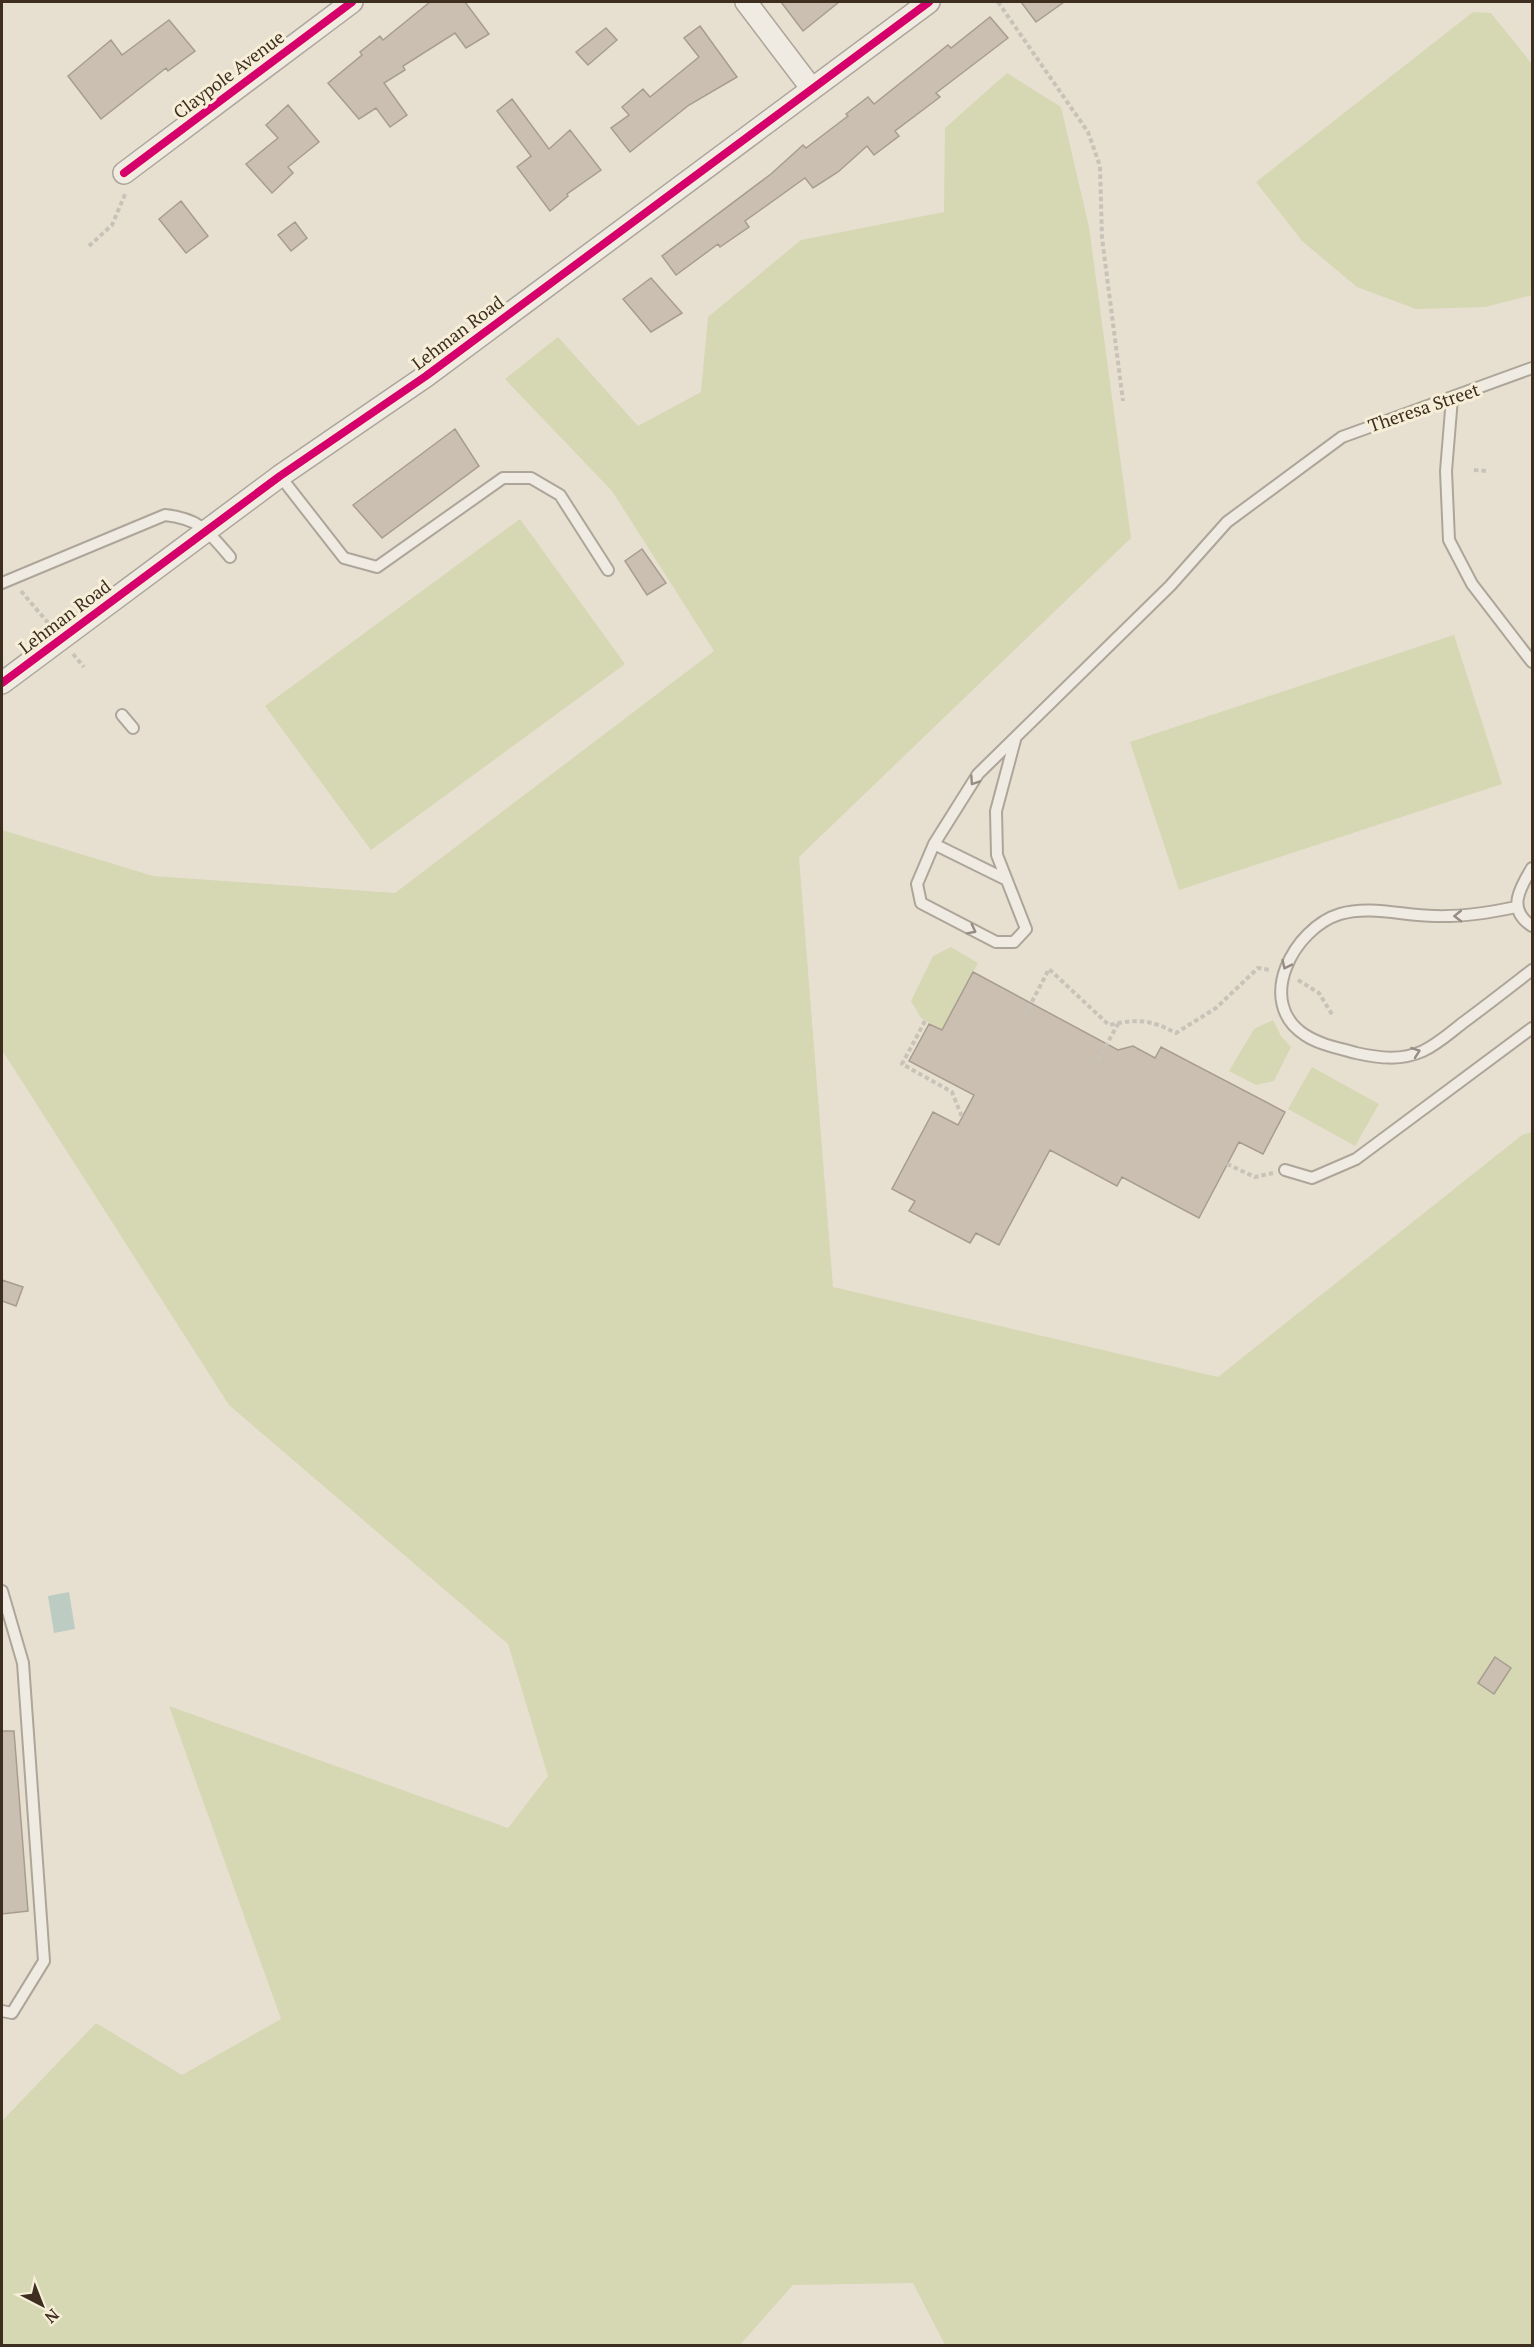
<svg xmlns="http://www.w3.org/2000/svg" width="1534" height="2347" viewBox="0 0 1534 2347" font-family="'PT Serif',serif">
<style>
.green{fill:#d6d7b3}
.water{fill:#bcccc2}
.building{fill:#cbbfb2;stroke:#a89c90;stroke-width:1.5}
.lines{fill:none;stroke-linecap:round;stroke-linejoin:round}
.service-casing{stroke:#ada599;stroke-width:14}
.minor-casing{stroke:#ada599;stroke-width:24}
.path{stroke:#c8c2b9;stroke-width:4;stroke-dasharray:4.5 3;stroke-linecap:butt}
.service{stroke:#efebe3;stroke-width:10}
.minor{stroke:#efebe3;stroke-width:21}
.cycleway-casing{stroke:#f7eed8;stroke-width:11}
.cycleway{stroke:#d6006c;stroke-width:8}
.oneway{stroke:#968c82}
.labels{text-anchor:middle;stroke-width:6;stroke-linejoin:round;paint-order:stroke}
.street-label{font-size:18px;fill:#3d2e20;stroke:#f7eed8}
</style>
<rect width="100%" height="100%" fill="#e7e0d1"/>
<path class="green" d="M1473 12 1491 13 1532 64V295L1485 307 1416 309 1357 287 1302 241 1256 182Z
M1007 73 1061 107 1089 227 1131 538 799 857 833 1287 1218 1377 1522 1135 1532 1132V2345H945L913 2283 793 2285 740 2345H2V2121L96 2023 182 2075 281 2019 169 1706 508 1828 548 1776 508 1644 229 1405 2 1050V830L153 876 395 893 714 651 612 491 505 379 558 337 638 426 701 392 708 317 801 240 944 212 945 128Z
M520 519 625 664 371 850 265 706Z
M1454 635 1502 784 1179 890 1130 742Z
M951 947 978 963 942 1030 921 1018 911 1001 933 956Z
M1273 1020 1281 1036 1291 1047 1274 1081 1256 1085 1229 1071 1254 1029Z
M1312 1067 1379 1104 1355 1146 1288 1109Z"/>
<path class="water" d="M69 1592 75 1629 54 1633 48 1596Z"/>
<path class="building" d="M430 2H465L489 34 466 48 455 33 403 66 405 70 384 83 407 115 390 127 376 108 359 119 328 83 362 55 360 52 380 36 383 40Z
M781 2H839L803 31Z
M1021 2H1064L1036 22Z
M990 17 1008 38 936 93 940 97 895 131 899 136 874 155 867 146 838 172 813 188 805 178 745 221 749 227 720 247 718 244 676 275 662 256 771 174 803 145 806 148 848 116 846 114 868 97 874 104 948 45 951 48Z
M169 20 195 51 168 71 166 68 101 119 68 76 111 40 122 55Z
M700 26 737 77 689 105 630 152 611 128 629 115 622 107 643 89 650 97 699 57 684 38Z
M606 28 617 40 588 65 576 52Z
M512 99 549 149 570 130 601 170 567 194 568 196 550 211 517 167 531 156 497 111Z
M288 105 319 142 288 167 293 173 272 193 246 164 278 138 266 125Z
M181 201 208 236 186 253 159 219Z
M295 222 307 238 291 251 278 235Z
M651 278 682 313 651 332 623 299Z
M455 429 479 466 382 538 353 505Z
M642 549 666 583 647 595 625 561Z
M973 972 1118 1050 1133 1046 1155 1058 1161 1047 1285 1112 1263 1154 1239 1142 1199 1218 1122 1177 1117 1186 1050 1150 999 1245 976 1233 970 1243 909 1211 915 1201 892 1189 933 1112 958 1125 974 1095 909 1061 929 1024 942 1030Z
M2 1280 23 1287 16 1306 2 1301Z
M1495 1657 1511 1668 1494 1694 1478 1683Z
M2 1731H14L28 1911 2 1914Z"/>
<g class="lines">
<g class="service-casing">
<path id="service" d="M1452 398 1446 471 1449 540 1472 584 1532 662
M280 476 344 558 377 567 503 478H531L560 495 608 570
M2 583 165 515C200 519 208 531 230 557
M122 715 133 728
M1015 740 996 811 997 855 1026 929 1014 942H996L921 903 917 884 934 844 978 774 1170 586 1227 522 1342 437 1532 368
M934 844 1007 880
M1532 868C1519 889 1507 910 1532 926
M1516 907C1488 913 1463 917 1435 916 1404 916 1371 905 1340 914 1294 928 1254 1002 1305 1035 1320 1045 1339 1048 1356 1053 1379 1058 1401 1061 1423 1051 1438 1044 1451 1032 1464 1022 1487 1005 1510 987 1532 970
M1285 1170 1312 1178 1356 1159 1532 1028
M2 1591 23 1663 44 1961 12 2013 2 2011"/>
</g>
<g class="minor-casing">
<path id="minor" d="M746 2 812 89
M124 173 352 2
M2 683 280 476 426 376 929 2"/>
</g>
<path class="path" d="M998 2 1088 132 1100 166 1102 238 1123 401
M89 246 112 225 126 192
M1474 470 1486 471
M21 591 49 624
M73 654 84 667
M1298 980 1319 993 1333 1016
M1025 1015 1049 969 1109 1025C1138 1019 1149 1019 1176 1033L1216 1008 1258 968 1271 970
M925 1021 902 1064 952 1092 962 1117
M1098 1060 1118 1024
M1227 1164 1255 1177 1273 1173"/>
<use href="#service" class="service"/>
<use href="#minor" class="minor"/>
<g class="cycleway-casing">
<path id="cycleway" d="M124 173 352 2
M2 683 280 476 426 376 929 2"/>
</g>
<use href="#cycleway" class="cycleway"/>
</g>
<defs><path id="oneway-chevron" d="M-2-3.5L2.5 0L-2 3.5" fill="none" stroke-width="1.6" stroke-linecap="round" stroke-linejoin="round" transform="scale(1.5)"/></defs>
<g class="oneway">
<use href="#oneway-chevron" transform="translate(974 781) rotate(124)"/>
<use href="#oneway-chevron" transform="translate(1458 916) rotate(179)"/>
<use href="#oneway-chevron" transform="translate(972 930) rotate(27)"/>
<use href="#oneway-chevron" transform="translate(1286 965) rotate(116)"/>
<use href="#oneway-chevron" transform="translate(1416 1052) rotate(-20)"/>
</g>
<g class="labels">
<g class="street-label">
<text transform="translate(229 75) rotate(-37)" y="6">Claypole Avenue</text>
<text transform="translate(458 333) rotate(-37)" y="6">Lehman Road</text>
<text transform="translate(1424 408) rotate(-19)" y="6">Theresa Street</text>
<text transform="translate(65 617) rotate(-37)" y="6">Lehman Road</text>
</g>
</g>
<rect width="1534" height="2347" fill="none" stroke="#3d2e20" stroke-width="6"/>
<g transform="translate(42 2305) rotate(138)" stroke="#f7eed8" stroke-width="4.5" paint-order="stroke">
<path d="M0-4.5L10 22L0 15L-10 22Z" fill="#3d2e20"/>
<text y="-9" font-size="16" font-weight="bold" text-anchor="middle" fill="#3d2e20">N</text>
</g>
</svg>
